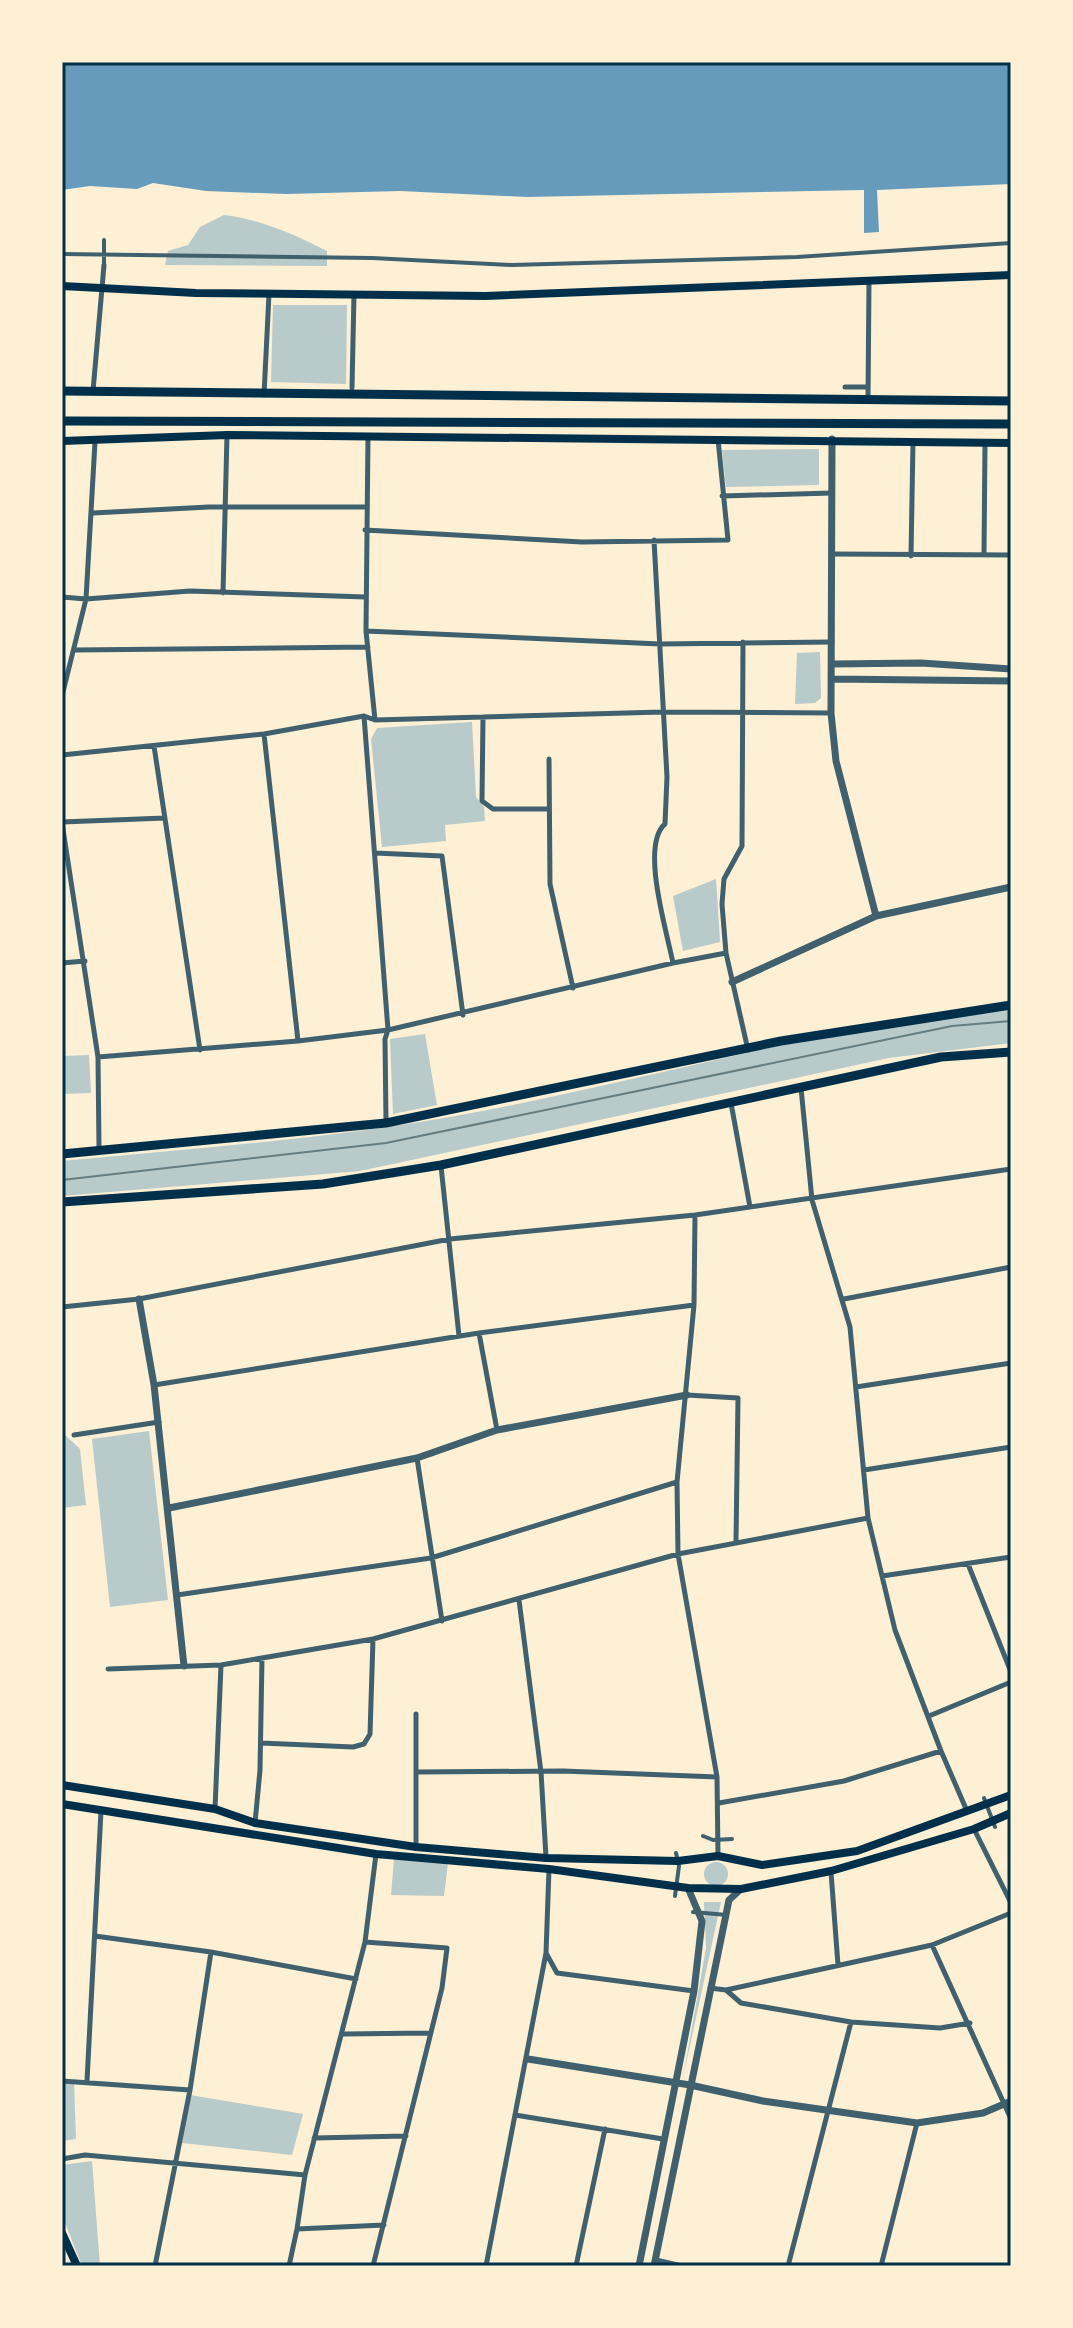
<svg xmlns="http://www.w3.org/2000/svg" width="1073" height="2328" viewBox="0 0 1073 2328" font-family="'Alegreya Sans',sans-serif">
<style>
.green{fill:#b9caca}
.water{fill:#669bbc}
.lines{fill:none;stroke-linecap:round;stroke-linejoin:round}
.pedestrian{stroke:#3f606c;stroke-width:4}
.minor{stroke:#3f606c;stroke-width:5}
.tertiary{stroke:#3f606c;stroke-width:7}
.secondary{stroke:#003049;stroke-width:8}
.primary{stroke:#003049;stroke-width:9}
.trunk{stroke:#003049;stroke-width:9}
.tram{stroke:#657d81;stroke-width:2}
.neatline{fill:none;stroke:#003049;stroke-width:3}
</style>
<rect width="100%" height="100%" fill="#fdf0d5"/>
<path class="green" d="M224 215C259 219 296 235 327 251V266L165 265 168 251 188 245 200 227Z
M273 305H347L346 384 271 382Z
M819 449V485L726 487 722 450Z
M820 652 821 698 815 703 795 704 797 653Z
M472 722 476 797 484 807 485 821 445 825 446 841 382 847 371 739 377 728Z
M716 879 720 942 683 951 673 896Z
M1011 1005V1043L889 1058 360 1171 62 1196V1161C201 1148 340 1138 477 1112 655 1078 831 1026 1011 1005Z
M425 1034 437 1105 393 1114 390 1039Z
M89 1055 91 1093 62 1094V1056Z
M149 1431 168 1600 110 1607 92 1439Z
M62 1432 80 1449 86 1505 62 1508Z
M394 1859 448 1863 444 1896 391 1895Z
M704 1874a12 12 0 1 1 24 0a12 12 0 1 1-24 0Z
M704 1902H721L683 2078 706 1948Z
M74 2080 76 2139 62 2141V2081Z
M190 2095 303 2114 292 2155 182 2143Z
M92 2161 100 2266H82L62 2215V2165Z"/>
<path class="water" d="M62 62H1011V184L877 190 879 232 864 233V190L527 197 400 191 286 194 206 191 153 183 137 189 90 186 62 190Z"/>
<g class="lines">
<path class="pedestrian" d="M104 240V265
M62 254 372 258 512 265 797 257 1011 243
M984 1798 995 1827
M703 1836 713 1840 732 1839
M675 1896 679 1866 676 1853
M693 1912 727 1915"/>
<path class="minor" d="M845 387H868
M352 388 354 294
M93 391 104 265
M264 395 269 294
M868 399 869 281
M368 437 366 631 375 720
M722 496 832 493
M93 513 209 507H366
M365 530 582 542 728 540 718 439
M654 540 667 777 665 824C640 845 667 932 673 963L726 953
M832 554 1011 555
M984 554 985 443
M911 556 913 441
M223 593 227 435
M62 597 86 599 190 591 365 597
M366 631 660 644 832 642
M743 642 742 846 724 879 722 904 726 953 748 1050
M74 650 368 647
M62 696 86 599 95 442
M364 716 388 1030 673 963
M483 717 482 801 493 809H548
M264 734 298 1041
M154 746 200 1050
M62 755 264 734 364 716 375 720 662 712 831 713
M549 759 550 884 573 988
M62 822 165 818
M62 823 98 1057 99 1149
M375 853 442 856 463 1015
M62 963 85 961
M98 1057 298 1041 388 1030 385 1039 386 1122
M801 1088 812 1200 850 1327 868 1518 895 1630 941 1751 967 1811
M731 1103 750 1207
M441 1166 459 1336
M695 1215 694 1305 677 1482 678 1554 717 1777 718 1856
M844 1299 1011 1267
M62 1307 139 1299 450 1239 695 1215 1011 1169
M479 1333 497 1430
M154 1385 479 1333 694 1305
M856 1387 1011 1363
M687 1395 738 1398 736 1542
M74 1435 159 1422
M417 1458 442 1621
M864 1470 1011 1447
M968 1564 1011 1672
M882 1576 1011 1557
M177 1595 431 1558 677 1482
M519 1600 541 1772 546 1857
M108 1669 221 1665 373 1639 678 1554 868 1518
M929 1716 1011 1682
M261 1743 353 1747 364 1744 370 1734 373 1639
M418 1772 563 1771 717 1777
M719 1803 844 1781 941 1751
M215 1809 221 1665
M255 1823 260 1770 262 1658
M974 1829 1011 1903
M416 1847V1714
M376 1854 365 1942 305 2175 297 2229 384 2225
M549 1869 546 1953 557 1973 694 1991
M831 1872 838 1965
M95 1936 211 1952 356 1979
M365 1942 447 1948 442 1988 373 2266
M932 1945 1011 2119
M710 1988 726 1990 741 2003 851 2022 940 2028 970 2023
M726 1990 932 1945 1011 1913
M344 2034 429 2033
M62 2081 190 2090 155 2266
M87 2081 101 1811
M190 2090 211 1952
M515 2115 663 2139
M314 2138 406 2136
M62 2159 85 2155 305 2175
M656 2260 682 2266
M289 2266 297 2229
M486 2266 546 1953
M576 2266 605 2129
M788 2266 851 2022
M881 2266 917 2123"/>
<path class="tertiary" d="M832 439 831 713 836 761 876 916
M832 664 921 663 1011 669
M833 679 1011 681
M732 982 876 916 1011 887
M139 1299 154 1385 184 1666
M169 1508 417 1458 497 1430 687 1395
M528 2059 690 2085 763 2101 917 2123 983 2113 1011 2101
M639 2266 694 1991 702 1921 688 1888
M654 2266 729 1900 741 1889"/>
<path class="secondary" d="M62 286 196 293 486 296 1011 275
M62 441 227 435 1011 443
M62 1785 215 1809 255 1823 416 1847 546 1858 678 1861 718 1856 762 1865 857 1851 1011 1795
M62 1804 376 1854 549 1869 688 1888 741 1889 831 1871 974 1829 1011 1813
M62 2233 77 2266"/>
<path class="primary" d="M62 1154 386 1123 781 1041 1011 1005
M62 1202 323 1184 441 1165 941 1057 1011 1052"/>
<path class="trunk" d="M62 391 1011 401
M62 421 1011 424"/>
<path class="tram" d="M62 1180 386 1143 952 1026 1011 1021"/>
</g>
<rect width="1073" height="2328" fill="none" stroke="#fdf0d5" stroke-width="128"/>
<rect x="64" y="64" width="945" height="2200" class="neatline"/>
</svg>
